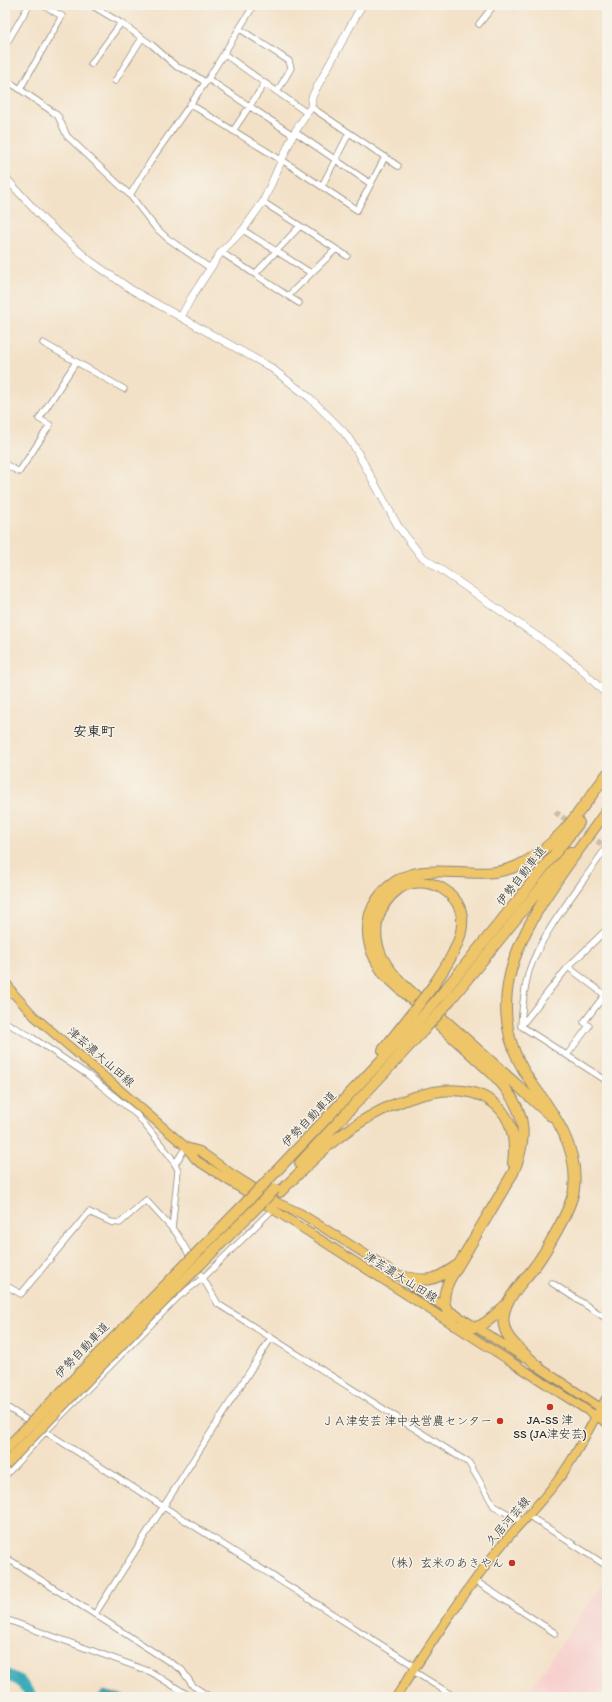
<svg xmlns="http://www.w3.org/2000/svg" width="612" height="1702" viewBox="0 0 612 1702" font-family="Itim,'Klee One',sans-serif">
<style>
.built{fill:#f7d0ce}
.water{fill:#3babb7;stroke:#336b71}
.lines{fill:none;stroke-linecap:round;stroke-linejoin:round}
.river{stroke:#3babb7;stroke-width:11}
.minor-tunnel{stroke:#cbbda8;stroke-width:5.5;stroke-dasharray:5.5 3;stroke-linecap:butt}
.minor-casing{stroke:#8f8679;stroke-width:7}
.tertiary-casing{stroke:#8f8679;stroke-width:8}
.primary-casing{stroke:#8f8679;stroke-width:10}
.motorway-casing{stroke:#8f8679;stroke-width:12}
.minor{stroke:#fff;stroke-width:5.5}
.tertiary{stroke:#fff;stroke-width:7}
.primary{stroke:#eec569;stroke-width:8}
.motorway{stroke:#eec569;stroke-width:10}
.motorway-bridge-casing{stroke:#8f8679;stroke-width:12;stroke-linecap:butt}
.motorway-bridge{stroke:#eec569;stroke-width:10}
.poi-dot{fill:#c8321e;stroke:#f7f3e8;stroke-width:1.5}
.labels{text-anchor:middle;stroke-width:3;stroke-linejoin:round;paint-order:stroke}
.street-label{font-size:12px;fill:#2b2b2b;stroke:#f7f3e8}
.poi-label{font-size:12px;fill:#2b2b2b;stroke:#f7f3e8;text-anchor:end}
.quarter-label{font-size:14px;font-weight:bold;fill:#2b2b2b;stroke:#f7f3e8}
</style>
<rect width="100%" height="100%" fill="#f7f3e8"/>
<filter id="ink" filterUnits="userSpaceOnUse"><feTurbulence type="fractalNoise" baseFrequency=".025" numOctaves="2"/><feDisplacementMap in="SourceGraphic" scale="8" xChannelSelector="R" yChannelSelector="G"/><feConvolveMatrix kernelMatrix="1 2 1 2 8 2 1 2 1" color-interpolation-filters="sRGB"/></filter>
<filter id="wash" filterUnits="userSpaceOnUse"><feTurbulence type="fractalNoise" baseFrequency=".012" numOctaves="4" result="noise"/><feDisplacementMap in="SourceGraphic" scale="16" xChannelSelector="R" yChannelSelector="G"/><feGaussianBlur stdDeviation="0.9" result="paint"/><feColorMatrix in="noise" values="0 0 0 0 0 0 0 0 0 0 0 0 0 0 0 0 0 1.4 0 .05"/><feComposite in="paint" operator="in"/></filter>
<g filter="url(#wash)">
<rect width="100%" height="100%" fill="#f3e1c7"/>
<path class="built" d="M607 1577V1697H534L528 1693Z"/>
<path class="water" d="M103 1691 129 1697H96Z"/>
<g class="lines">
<path class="river" d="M5 1674 20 1681 32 1697"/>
</g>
</g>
<g filter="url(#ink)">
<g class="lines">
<path class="minor-tunnel" d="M555 812 606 847"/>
<g class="minor-casing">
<path id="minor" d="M91 5 121 23 152 45 177 67 190 72 205 82
M479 24 494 5
M240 29 289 61 291 68 277 92
M5 46 29 5
M224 54 307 113
M91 64 121 23
M5 79 53 112 58 116 67 136 130 195 155 227 167 238 210 268
M208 79 293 135
M115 81 142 38
M20 89 62 16 42 5
M190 104 281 160
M233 131 265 83
M295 132 371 184
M385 157 398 166
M282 160 357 210 385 157 311 107
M322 186 349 133
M130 195 154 156 208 79 254 5
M243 230 311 273
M336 249 347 256
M221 252 288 296 336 249 263 202
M255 274 300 226
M288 296 299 303
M43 343 124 389
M5 464 19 472 50 425 39 419 76 362
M568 967 605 995
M5 995 13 993
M5 1022 30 1036 88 1075 126 1106 137 1115 171 1157 178 1170 172 1229
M521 1026C522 1008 524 989 529 971 543 929 583 884 607 846
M521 1026 568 967 607 929
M521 1026 607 1081
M567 1055 589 1026 584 1022 607 992
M175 1164 186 1147
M552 1283 607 1319
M5 1285 21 1294 89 1212 111 1222 120 1223 146 1200 177 1234 218 1304 469 1463 494 1506 523 1522
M5 1406 416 1667
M5 1476 46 1431 178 1297 203 1278 272 1210
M529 1516 607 1566
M5 1557 182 1670 193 1686 210 1697
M474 1580 555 1633
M95 1614 271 1338
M5 1619 151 1672 191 1697
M413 1671 455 1697"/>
</g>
<g class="tertiary-casing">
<path id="tertiary" d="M5 177 44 220 89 260 132 290 270 367 310 398 344 432 354 446 398 526 421 556 563 654 577 665 607 695
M181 317 191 298 221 252 243 230 263 202 293 135 311 107 312 97 317 87 362 5"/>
</g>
<g class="primary-casing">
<path id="primary" d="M5 981 13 993 34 1016 186 1147 196 1160 607 1423
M186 1147 200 1151 232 1174 278 1203 300 1213 400 1276 413 1287 523 1357
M534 1364 607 1412
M396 1697C428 1648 460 1598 496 1552 517 1525 543 1502 563 1473 580 1449 592 1422 607 1397"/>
</g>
<g class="motorway-casing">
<path id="motorway" d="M433 986C451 958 483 915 443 889 430 881 413 880 400 888 377 904 370 932 382 957 394 982 429 1006 450 1025 472 1045 495 1065 517 1085 529 1096 539 1106 551 1116
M440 996 514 905 579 823
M447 1004 570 852
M383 1050 409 1017
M300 1163 423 1031
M265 1183 415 1025
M280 1192C298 1174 316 1156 335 1140 372 1111 446 1071 491 1101 512 1115 516 1140 513 1163
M400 1276C427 1282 433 1282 456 1266
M507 1304C498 1311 487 1325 476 1327 470 1329 460 1326 454 1325 444 1306 440 1299 450 1279L513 1173C531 1132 524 1106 493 1074L384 974C371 955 364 937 370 914 374 903 380 894 388 887 425 855 474 885 517 866 557 848 582 808 607 774
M538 1366C528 1356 513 1346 507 1334 494 1309 518 1288 532 1270 544 1255 572 1208 574 1189 579 1149 555 1115 533 1085 460 984 552 891 607 810"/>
</g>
<use href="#minor" class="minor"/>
<use href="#tertiary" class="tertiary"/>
<use href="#primary" class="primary"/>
<use href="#motorway" class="motorway"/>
<g class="motorway-bridge-casing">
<path id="motorway-bridge" d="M409 1017 433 986
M415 1025 440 996
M423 1031 447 1004
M5 1450 265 1183
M5 1465 138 1327 275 1189"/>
</g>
<use href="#motorway-bridge" class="motorway-bridge"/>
</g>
</g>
<g class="poi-dot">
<circle cx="550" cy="1407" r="4"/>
<circle cx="500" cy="1421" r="4"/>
<circle cx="512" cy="1563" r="4"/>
</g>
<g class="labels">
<g class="street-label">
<text transform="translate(521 876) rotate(-52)" y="4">伊勢自動車道</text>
<text transform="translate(101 1057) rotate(41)" y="4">津芸濃大山田線</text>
<text transform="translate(309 1119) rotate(-46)" y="4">伊勢自動車道</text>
<text transform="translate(401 1277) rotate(32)" y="4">津芸濃大山田線</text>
<text transform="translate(82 1350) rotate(-46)" y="4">伊勢自動車道</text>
<text transform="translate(508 1521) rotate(-49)" y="4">久居河芸線</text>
</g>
<g class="poi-label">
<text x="550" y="1424" text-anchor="middle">JA-SS 津<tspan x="550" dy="14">SS (JA津安芸)</tspan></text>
<text x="492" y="1425">ＪＡ津安芸 津中央営農センター</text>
<text x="504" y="1567">（株）玄米のあきやん</text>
</g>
<g class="quarter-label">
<text x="94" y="736">安東町</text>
</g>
</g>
<rect width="612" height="1702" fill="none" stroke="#f7f3e8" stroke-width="20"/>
</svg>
